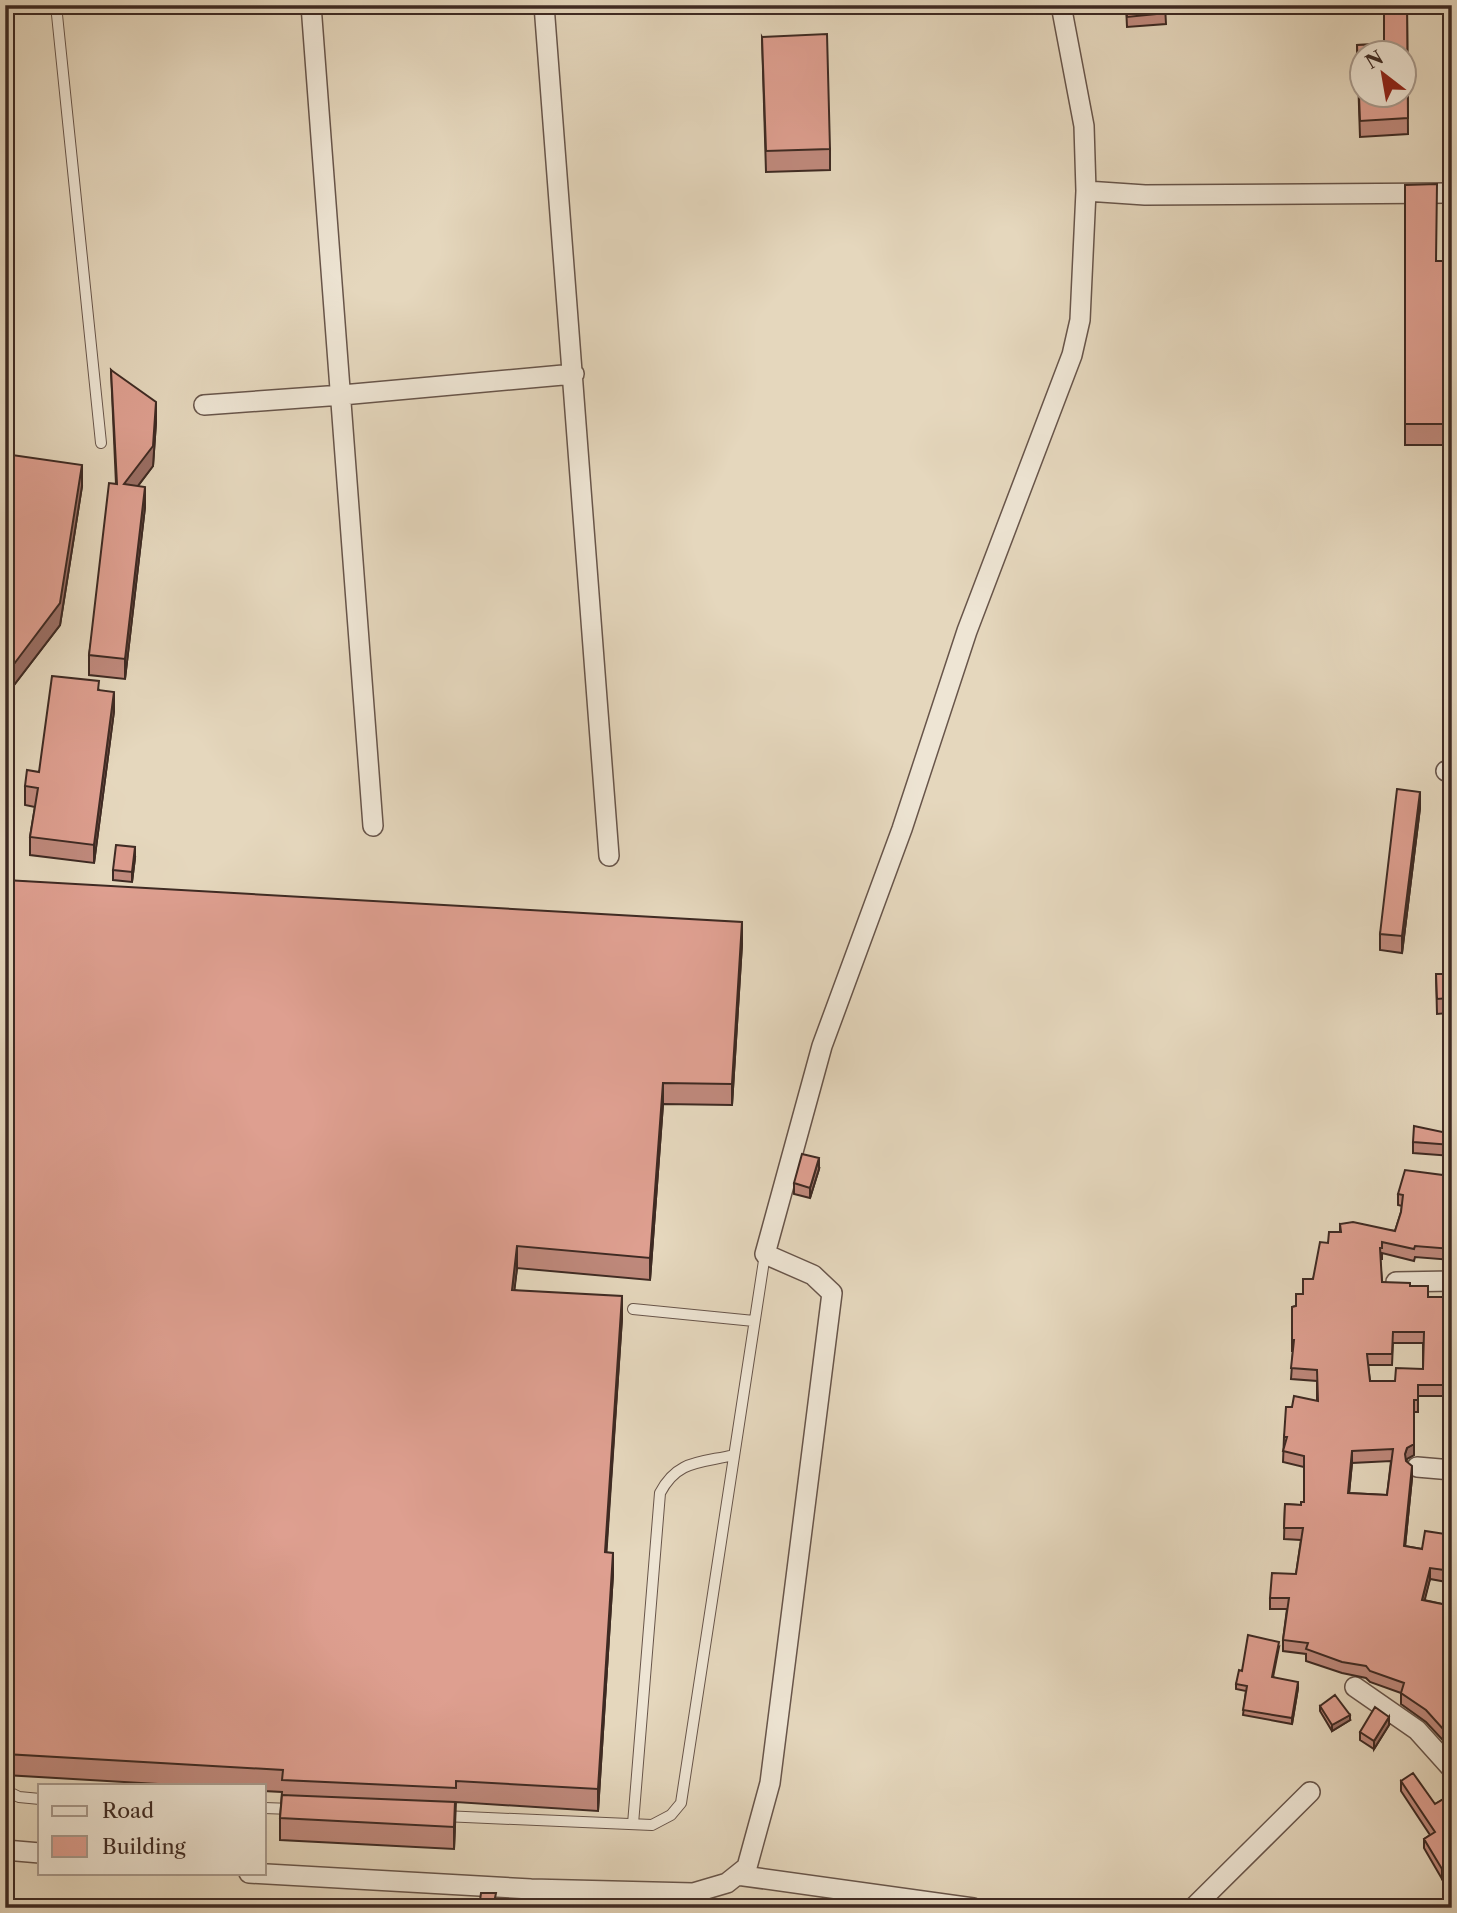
<svg xmlns="http://www.w3.org/2000/svg" width="1457" height="1913" viewBox="0 0 1457 1913" font-family="'Libre Caslon Text',serif">
<style>
.lines{fill:none;stroke-linecap:round;stroke-linejoin:round}
.service-casing{stroke:#68554a;stroke-width:12}
.minor-casing{stroke:#68554a;stroke-width:22}
.service{stroke:#eee5d4;stroke-width:10}
.minor{stroke:#eee5d4;stroke-width:19}
.wall{fill:#bf897c;stroke:#3e2a23;stroke-width:2;fill-rule:evenodd}
.shaded-wall{fill:#9b6f65;stroke:#3e2a23;stroke-width:2}
.building{fill:#de9f90;stroke:#3e2a23;stroke-width:2;fill-rule:evenodd}
</style>
<rect width="100%" height="100%" fill="#e5d7bd"/>
<filter id="stains"><feTurbulence type="fractalNoise" baseFrequency=".00286" numOctaves="4"/><feColorMatrix values="0 0 0 0 .2 0 0 0 0 .09 0 0 0 0 .02 0 0 0 .5 -.17"/></filter>
<radialGradient id="worn" r=".72"><stop offset=".6" stop-color="#630" stop-opacity="0"/><stop offset="1" stop-color="#630" stop-opacity=".3"/></radialGradient>
<g class="lines">
<g class="service-casing">
<path id="service" d="M56 5 101 443
M633 1309 754 1321
M5 1790 19 1797 40 1799
M264 1808 292 1809
M443 1816 652 1825 671 1815 681 1803 765 1254
M633 1824 660 1493C677 1460 700 1463 734 1455"/>
</g>
<g class="minor-casing">
<path id="minor" d="M311 5 373 826
M544 5 609 856
M1086 191 1145 195 1452 193
M204 405 342 395 574 374
M1446 771H1452
M1396 1282 1452 1281
M1417 1467 1452 1470
M1355 1687 1417 1730 1452 1769
M5 1850 40 1853
M249 1873 531 1889 693 1893 727 1883 747 1867 770 1783 832 1293 813 1275 765 1254 822 1046 902 829 967 631 1072 355 1080 320 1086 191 1084 126 1061 5
M737 1875 973 1908
M1193 1908 1310 1792"/>
</g>
<use href="#service" class="service"/>
<use href="#minor" class="minor"/>
</g>
<path class="wall" d="M1126 5H1165L1166 24 1127 27Z
M1357 5H1379V9L1357 10Z
M1407 5 1408 134 1360 137 1357 45 1384 44Z
M762 37 830 149V170L766 172Z
M1405 185 1436 261H1452V445H1405Z
M111 370 156 422 153 466 138 486 145 507 125 679 89 675V655L116 484Z
M5 454 82 486 60 625 14 685 5 684Z
M1452 686V718H1445V710Z
M99 690 114 711 94 863 30 855V837L35 807 25 805V786L39 772Z
M1420 808 1402 953 1380 950V934Z
M135 858 132 882 113 880V870Z
M5 880 742 944 732 1105 663 1104 650 1280 517 1268 514 1290 622 1318 606 1552 613 1574 598 1811 456 1802 454 1849 280 1840V1818L282 1792 264 1791V1785H175L5 1775Z
M1452 963V1019H1448V1013L1437 1014 1436 974H1447Z
M1452 1134V1156L1413 1153V1142Z
M1452 1159V1260L1415 1257 1414 1261 1382 1253V1259H1380L1382 1282 1410 1286 1428 1297H1452V1396H1418V1412H1414V1455L1407 1459 1406 1462 1412 1478 1405 1546 1422 1549 1452 1535V1583L1430 1579 1424 1600 1452 1606V1750L1426 1722 1401 1704V1693L1370 1682 1366 1678 1342 1673 1306 1661V1654L1283 1651V1640L1287 1609H1270V1598L1296 1574 1301 1540 1284 1539 1285 1504 1301 1505 1304 1502V1467L1283 1462 1284 1437 1292 1407 1317 1401V1381L1291 1379 1293 1351H1292V1307L1296 1306 1313 1279 1328 1243 1340 1232V1224L1395 1231 1401 1212 1402 1206 1398 1205V1194L1451 1176ZM1393 1343H1423V1369L1395 1381H1370L1368 1365H1392ZM1391 1461 1387 1495 1349 1493 1352 1463Z
M819 1169 810 1198 794 1194V1183Z
M1279 1647 1273 1677 1298 1688 1292 1724 1243 1715 1246 1691 1236 1689V1684L1242 1671Z
M1320 1706 1350 1720 1332 1731 1320 1711Z
M1389 1725 1374 1749 1360 1740V1732Z
M1401 1781 1435 1804 1452 1794 1442 1879 1424 1848V1839L1430 1835 1401 1791Z"/>
<path class="shaded-wall" d="M156 402V422L153 466 124 504V484Z
M82 465V486L60 625 14 685V664Z
M145 487V507L125 679V659Z
M114 692V711L94 863V845Z
M1420 792V808L1402 953V936Z
M135 847V858L132 882V872Z
M742 922V944L732 1105V1084Z
M663 1083V1104L650 1280V1258Z
M819 1158V1169L810 1198V1188Z
M517 1246V1268L512 1311V1290Z
M622 1296V1318L605 1574V1552Z
M1414 1444V1455L1407 1459 1405 1465V1454L1407 1448Z
M1352 1451V1463L1348 1504V1493Z
M1412 1466V1478L1404 1557V1546Z
M613 1553V1574L598 1811V1789Z
M1430 1568V1579L1422 1611V1600Z
M1298 1682V1688L1292 1724V1718Z
M1350 1715V1720L1332 1731V1725Z
M1389 1717V1725L1374 1749V1741Z
M455 1802V1824L454 1849V1827Z
M1452 1864V1874L1442 1879V1869Z"/>
<path class="building" d="M1126 5H1165L1166 13 1127 17Z
M1384 5H1407L1408 118 1360 121 1357 45 1384 44ZM1362 52H1404V94H1362Z
M827 34 830 149 766 151 762 37Z
M1437 184 1436 261H1452V424H1405V185Z
M111 370 156 402 153 446 124 484 145 487 125 659 89 655 109 483 117 484Z
M5 454 82 465 60 603 14 664 5 662Z
M52 676 99 681 98 690 114 692 94 845 30 837 38 788 25 786 27 770 39 772Z
M1448 686H1452V711L1445 710Z
M1397 789 1420 792 1402 936 1380 934Z
M116 845 135 847 132 872 113 870Z
M5 880 742 922 732 1084 663 1083 650 1258 517 1246 512 1290 622 1296 605 1552 613 1553 598 1789 456 1781V1788L282 1780 283 1770 5 1754Z
M1447 963H1452V1004H1448L1449 998 1437 999 1436 974H1447Z
M1414 1126 1452 1134V1145L1413 1142Z
M802 1154 819 1158 810 1188 794 1183Z
M1452 1159V1249L1415 1246 1414 1249 1382 1242V1248H1380L1382 1282 1410 1283V1286H1428V1297H1452V1385H1418V1400H1414V1444L1407 1448 1405 1454 1406 1461 1412 1466 1404 1546 1422 1549 1425 1531 1452 1535V1571L1430 1568 1422 1600 1452 1606V1739L1426 1710 1401 1693 1404 1683 1370 1671 1366 1666 1342 1662 1306 1649 1308 1643 1283 1640 1289 1598H1270L1272 1573 1296 1574 1303 1528H1284L1285 1504 1301 1505V1502H1304V1456L1283 1451 1287 1437H1284L1286 1407H1292L1294 1396 1318 1401 1317 1370 1291 1368 1294 1340H1292V1307L1296 1306V1294H1303V1279H1313L1320 1242 1328 1243 1329 1232H1341L1340 1224 1353 1222 1395 1231 1401 1212 1403 1195 1398 1194 1405 1170 1451 1176ZM1393 1332H1424L1423 1369 1396 1368 1395 1381H1370L1367 1354H1392ZM1393 1449 1387 1495 1348 1493 1352 1451Z
M1248 1635 1279 1642 1272 1677 1298 1682 1292 1718 1243 1710 1247 1686 1236 1684 1239 1670 1242 1671Z
M1335 1695 1350 1715 1332 1725 1320 1706Z
M1375 1707 1389 1717 1374 1741 1360 1732Z
M1413 1773 1435 1804 1452 1794V1864L1442 1869 1424 1839 1435 1832 1401 1781Z
M282 1795 455 1802 454 1827 280 1818Z
M481 1893H496L493 1908H479Z"/>
<rect width="1457" height="1913" fill="none" stroke="#e5d7bd" stroke-width="28"/>
<rect x="7" y="7" width="1443" height="1899" fill="none" stroke="#3e2a23" stroke-width="3.5"/>
<rect x="14" y="14" width="1429" height="1885" fill="none" stroke="#3e2a23" stroke-width="2"/>
<rect x="38" y="1784" width="228" height="91" fill="#eee5d4" stroke="#a89a8d" stroke-width="2"/>
<rect x="52" y="1806" width="35" height="10" fill="#eee5d4" stroke="#a89a8d" stroke-width="2"/>
<text x="102" y="1818" font-size="21" fill="#3e2a23">Road</text>
<rect x="52" y="1836" width="35" height="21" fill="#de9f90" stroke="#a89a8d" stroke-width="2"/>
<text x="102" y="1854" font-size="21" fill="#3e2a23">Building</text>
<g transform="translate(1383 74) rotate(329)"><circle r="33" fill="#eee5d4" stroke="#a89a8d" stroke-width="2"/>
<path d="M0-5L12 26L0 18L-12 26Z" fill="#8f2418"/>
<text y="-10" font-size="19" font-weight="bold" text-anchor="middle" fill="#3e2a23">N</text>
</g>
<rect width="100%" height="100%" filter="url(#stains)"/>
<rect width="100%" height="100%" fill="url(#worn)"/>
</svg>
